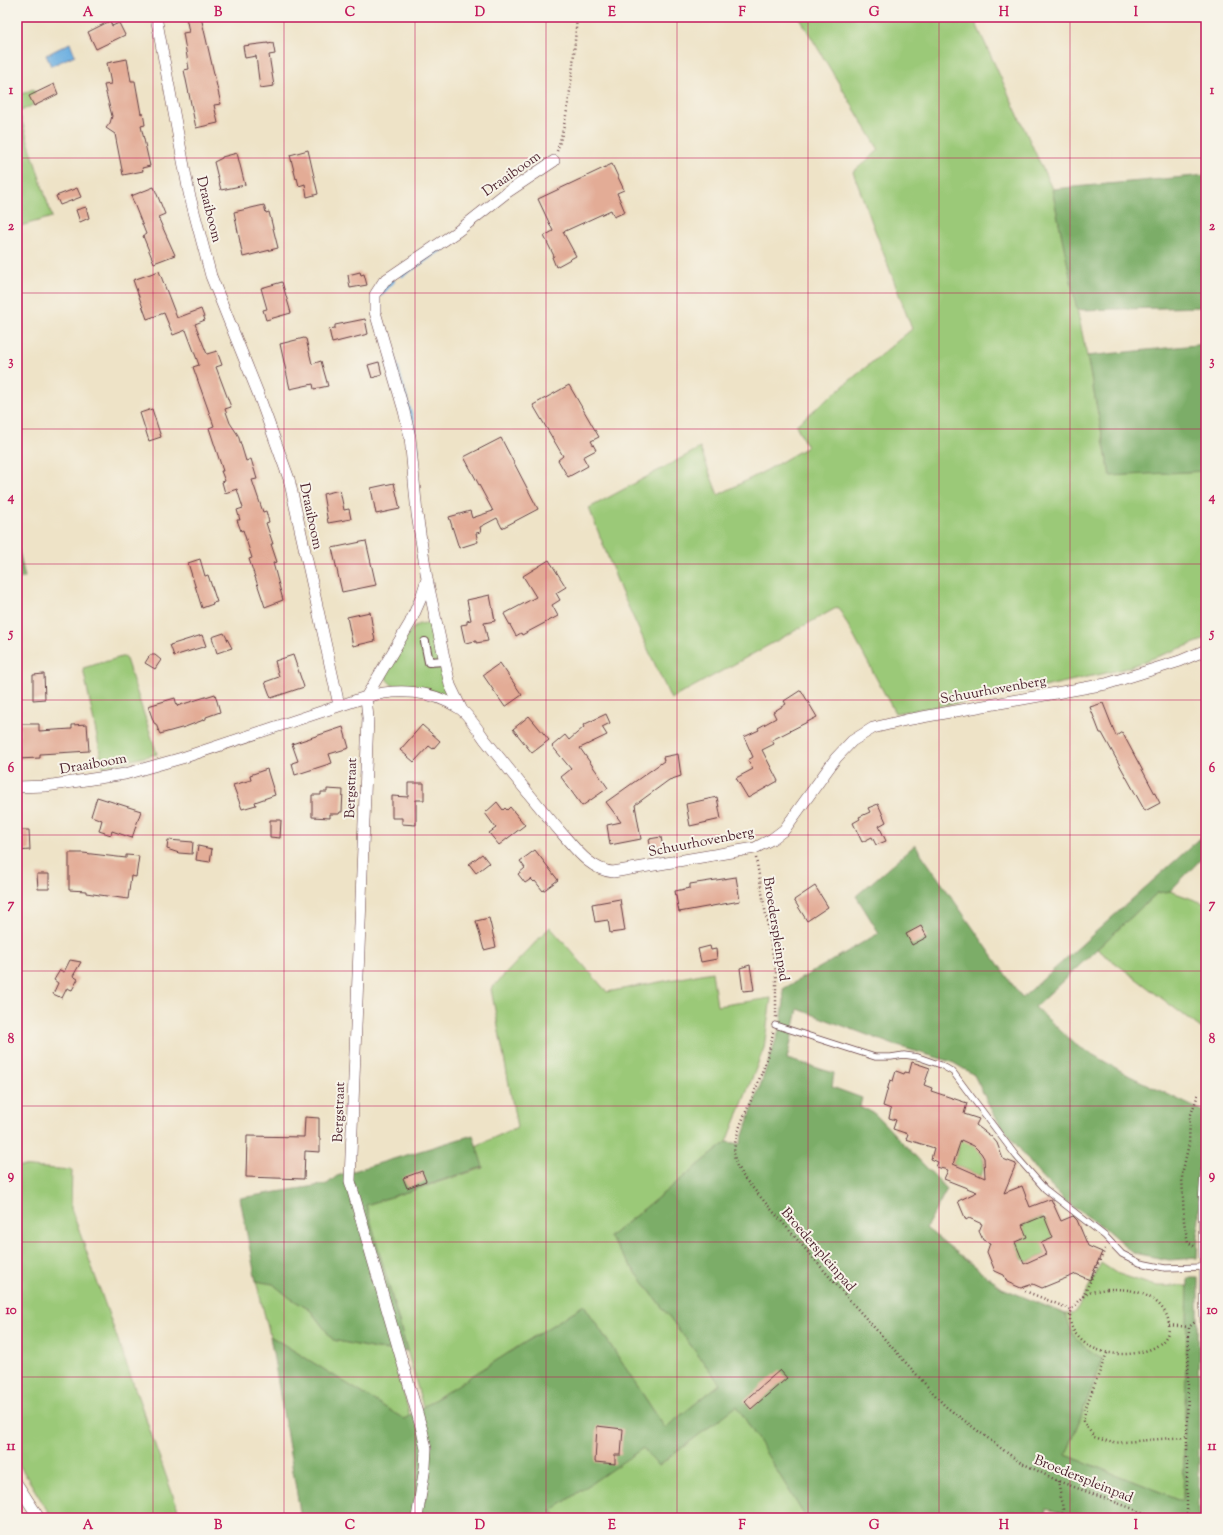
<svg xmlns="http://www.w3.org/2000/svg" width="1223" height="1535" viewBox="0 0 1223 1535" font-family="'Sorts Mill Goudy',serif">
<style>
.green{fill:#9bc978;stroke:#727452}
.forest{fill:#7cad68;stroke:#63664a}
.water{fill:#6aaee0;stroke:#5a6686}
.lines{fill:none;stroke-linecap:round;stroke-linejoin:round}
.stream{stroke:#6aaee0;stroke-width:4}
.building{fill:#e3ac96;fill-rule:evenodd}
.service-casing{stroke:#633c42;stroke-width:7}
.pedestrian-casing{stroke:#633c42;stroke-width:10}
.minor-casing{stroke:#633c42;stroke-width:12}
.path{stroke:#633c42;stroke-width:2.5;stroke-dasharray:1 3;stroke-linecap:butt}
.service{stroke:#fff;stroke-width:5.5}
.pedestrian{stroke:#fff;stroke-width:8}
.minor{stroke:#fff;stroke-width:11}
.grid{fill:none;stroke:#c2185b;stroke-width:1;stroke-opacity:0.55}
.labels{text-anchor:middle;stroke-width:4;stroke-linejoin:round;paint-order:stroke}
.street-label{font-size:14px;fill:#4a1f2b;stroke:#f7f3e8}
.neatline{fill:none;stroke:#c2185b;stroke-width:1.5}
.grid-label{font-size:13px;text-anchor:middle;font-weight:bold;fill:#c2185b}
</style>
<rect width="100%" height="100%" fill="#f7f3e8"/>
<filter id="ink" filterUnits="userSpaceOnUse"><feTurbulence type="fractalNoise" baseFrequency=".025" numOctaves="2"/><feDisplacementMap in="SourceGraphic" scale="8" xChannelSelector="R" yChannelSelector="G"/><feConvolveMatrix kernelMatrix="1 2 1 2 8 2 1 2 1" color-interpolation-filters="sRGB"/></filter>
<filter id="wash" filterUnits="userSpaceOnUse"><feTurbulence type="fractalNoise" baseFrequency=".012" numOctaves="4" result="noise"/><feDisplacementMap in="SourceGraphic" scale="16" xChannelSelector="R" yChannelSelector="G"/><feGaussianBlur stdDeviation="0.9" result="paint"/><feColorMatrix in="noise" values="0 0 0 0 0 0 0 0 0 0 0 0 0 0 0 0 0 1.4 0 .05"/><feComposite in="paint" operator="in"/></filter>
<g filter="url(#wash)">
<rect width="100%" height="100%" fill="#eee3c7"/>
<path class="green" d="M799 17H973L1052 189 1087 356 1110 475 1206 471V639L1123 669 1008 695 895 713 838 607 671 699 621 591 589 508 700 448 718 495 767 470 807 447 796 425 912 329 853 172 879 150Z
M33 89 39 102 19 112 52 217 17 227V96Z
M426 623 432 626 454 700 432 691 421 688 392 685 387 680 385 671 412 629 419 624Z
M125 656 157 754 103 767 83 668Z
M1170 891 1206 904V1032L1097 949 1157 893Z
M550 927 607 992 712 972 717 1006 771 998 764 1048 727 1142 609 1237 720 1384 665 1428 584 1305 423 1407 366 1205 483 1168 476 1146 517 1127 491 989Z
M954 1135C972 1145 991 1150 981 1176L953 1164 959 1147Z
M17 1166 72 1170 71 1208 181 1518H52L17 1461Z
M1040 1218 1046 1220 1053 1238 1042 1243 1046 1254 1028 1262 1022 1259 1015 1242 1026 1237 1022 1225Z
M1101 1263 1116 1273 1155 1286H1188L1183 1501 1066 1455 1103 1359 1084 1347 1072 1332 1065 1314 1076 1312Z
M256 1281 273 1284 290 1298 310 1310 333 1340 376 1349 392 1350 410 1416 404 1419 270 1336Z
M737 1405 806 1518H560L551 1511 644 1447 659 1466Z"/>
<path class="forest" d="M1206 175V307L1077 310 1052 189Z
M1206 344V471L1110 476 1087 356Z
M17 543 25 577 17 580Z
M1206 833V854L1170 891 1157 893 1035 1007 1076 1045 1130 1076 1204 1112 1206 1107V1141L1202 1152 1197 1258 1169 1260 1133 1253 1106 1229 1065 1201 1038 1173 994 1115 974 1075 952 1062 894 1045 798 1009 787 1059 834 1073 832 1087 862 1098 860 1106 875 1114 947 1189 926 1228 1002 1288 1065 1314 1072 1332 1084 1347 1103 1359 1066 1455 1183 1501 1188 1278H1198L1199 1518H1079L1047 1509 1046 1518H806L737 1406 658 1466 643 1448 551 1511 560 1518H301L270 1336 404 1419 584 1305 665 1428 720 1384 609 1237 727 1142 740 1144 780 1028 784 1002 783 989 879 933 856 896 915 845 1022 998Z
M473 1135 483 1167 366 1205 407 1351 376 1349 333 1340 310 1310 290 1298 273 1284 256 1281 240 1198 327 1184 337 1176Z"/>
<path class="water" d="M70 43 75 55 51 66 46 55Z"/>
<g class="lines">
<path class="stream" d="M402 275 458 238
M381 294 393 281
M390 343 412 420 414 431
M416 442 417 452"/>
</g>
<g id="blocks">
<path class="building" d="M186 17H201L221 104 214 105 218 123 196 128 184 70 189 69 183 33 189 32Z
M110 21 112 26 119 23 125 35 96 49 88 32Z
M268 43V44L273 43 275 54 269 55 274 86 260 88 256 56 245 58 243 46Z
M127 59 131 81H135L141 114 143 113 145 125 141 126 150 166 142 168 143 171 123 175 115 134 106 128 110 123 112 116 104 85 111 84 107 63Z
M54 84 58 94 34 106 29 96Z
M308 150 318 194 307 197 305 184 299 186 297 178 296 179 290 155Z
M237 153 245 185 221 190 214 162 222 158V157Z
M612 164 624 190 617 193 625 212 614 217 611 210 563 232 576 256 556 267 552 257 554 256 544 236 553 231 538 199Z
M154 187 165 214 158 217 175 255 154 263 143 236 146 234 131 196Z
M77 188 81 197 60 205 56 196Z
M264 205 266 213 269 212 278 248 243 257 234 212Z
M86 207 89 218 80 222 76 210Z
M159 271 177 318 201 309 205 320 195 324 207 354 217 351 222 365 216 367 231 407 225 409 230 423 238 435 246 461 251 459 257 479 252 480 263 512 266 511 269 522 266 523 273 544H271L277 562 273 563 283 600 265 607 249 559 252 558 243 530 241 531 237 520H240L237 510 243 508 237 489 225 493 222 482 225 481 221 471H223L209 428 214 426 193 367 199 365 186 330 173 335 164 313 147 319 133 280Z
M360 272 361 275 364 274 367 285 350 288 348 275Z
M282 282 291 313 266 320 263 310 267 309 261 288Z
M365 319 368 334 332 343 329 329 335 328V325Z
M304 338 306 339 312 364 321 361 328 386 314 389 313 384 290 389 280 344Z
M379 362 382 375 372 378 368 365Z
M569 385 599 437 591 441 596 450 583 457 588 466 568 477 558 460 563 456 533 405Z
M152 409 161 437 149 441 140 413Z
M501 438 538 509 502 528 497 518 480 527 481 532 476 533 478 542 459 548 449 517 470 511 472 518 493 511 464 457Z
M394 483 400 509 376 514 371 488Z
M340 490 344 510 349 509 351 519 328 523 323 494Z
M366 541 376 585 342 592 332 548Z
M200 559 205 576 208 575 217 602 212 603 213 604 202 608 188 563Z
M549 560 566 587 556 593 560 600 552 605 558 616 522 635 521 633 516 636 504 614 536 597 523 576Z
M490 595 495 621 484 623 488 641 476 643V641L465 643 461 625 467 624V621L471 620 467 600Z
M370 612 375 641 353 646 347 617Z
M224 633 232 648 217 653 212 637Z
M202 635 206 646 174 656 170 645Z
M150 655H155L161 660 155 669 145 663Z
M293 655 304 687 271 698 265 682 279 677 275 661Z
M500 663 522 695 505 707 483 675Z
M44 674 45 699 33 700V675Z
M801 690 817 717 772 740 774 744 762 750 778 781 748 798 736 778 753 769 748 760 753 757 744 737 759 730 758 728 776 718 773 712 786 704 784 701Z
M215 694 220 712 206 717V719L185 727 160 734 159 732 156 724 154 723 148 706 175 698 177 706Z
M1103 703 1116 736 1122 732 1160 803 1145 811 1102 733H1100L1090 707Z
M606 714 610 723 602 727 607 735 580 748 608 788 582 806 561 777 571 769 552 746 565 735 569 740 584 727 583 725Z
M529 716 549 740 532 753 513 729Z
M19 724H39V731L72 729V725L87 724 89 751 40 754V758L17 759V746L20 745Z
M422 725 440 741 433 749 429 746 414 762 400 750Z
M343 727 349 748 329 754 332 763 295 775 292 763 298 761 292 744Z
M678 754 681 776 669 780 635 805 641 839 610 845 607 825 621 822 606 802 664 761 663 757Z
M267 769 275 795 255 802 256 805 242 809 233 785 251 780 250 775Z
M408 783H424V800H416V825L402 824V818H392V796L408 797Z
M327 789 343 790 342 812H340L339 814H330V818L312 817V795H321V792H327Z
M97 797 141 811 132 838 112 831 111 835 99 831 102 820 91 816Z
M717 797 721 819 690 826 686 804Z
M497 802 503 810 505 808 507 810 510 807 525 825 499 845 489 833 496 828 485 813Z
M878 804 886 822 879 826 886 841 876 845 872 837 862 842 853 823 860 819 859 817 870 812 868 808Z
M270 820H281L280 838 270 837Z
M17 830H29L30 850 17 851Z
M661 837 663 848 651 851 649 839Z
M168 840 193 842 192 854 179 853 167 849Z
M198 846 212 849 210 862 196 860Z
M535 850 558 880 543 891 535 881 534 882 531 879 525 883 518 874 525 868 520 861Z
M69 853H83L126 858V855L139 856 136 877 131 876 128 899 86 893V891L69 890Z
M482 854 489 863 476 873 469 864Z
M37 874H49V889H38Z
M736 877 740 901 679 912 675 891 690 888V884Z
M815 886 828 907 807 921 794 900Z
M620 899 625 931 610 933 608 920 595 922 592 904Z
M489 918 496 947 484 950 476 921Z
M921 926 927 937 912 945 906 934Z
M710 946 711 950 716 949 717 959 701 962 698 949Z
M70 960 81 962 73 976 78 979 72 990 67 988 62 998 53 994 58 983 54 980 60 970 64 972Z
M750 965 754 990 743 991 740 968Z
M912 1062 930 1068 924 1085 932 1088 931 1091 967 1103 964 1114 979 1119 976 1125 992 1137 997 1143 1003 1159 1016 1164 1004 1193 1022 1186 1030 1207 1051 1199 1061 1221 1073 1216 1077 1220 1088 1246 1102 1252 1090 1280 1076 1274 1042 1288 1033 1284 1021 1288 1007 1282 1004 1275 995 1271 987 1252 990 1243 983 1240 979 1231 982 1224 969 1218 966 1220 958 1201 977 1192 944 1179 948 1170 936 1167 938 1162 931 1159 934 1148 906 1139 908 1134 893 1129 896 1120 889 1118 891 1109 883 1106 890 1080 893 1081 896 1071 904 1074 905 1072 909 1073ZM961 1140 974 1146 981 1153 984 1158 985 1178 953 1164ZM1044 1216 1053 1238 1041 1243 1046 1254 1024 1264 1015 1242 1027 1237 1022 1225Z
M305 1117 319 1118V1138H320V1152L305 1151 304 1179 246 1177 247 1136 304 1137Z
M422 1171 426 1181 407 1188 403 1178Z
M780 1370 787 1378 751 1409 744 1401Z
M597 1426 623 1429 621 1455H615V1464L595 1462Z"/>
</g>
</g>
<g filter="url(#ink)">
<use href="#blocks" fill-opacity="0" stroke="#633c42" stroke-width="1"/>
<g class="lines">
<g class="service-casing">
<path id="service" d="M775 1025 875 1057H891L904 1055 918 1057 941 1065 953 1072 1016 1156 1045 1189 1105 1236 1122 1254 1140 1263 1165 1268 1205 1267"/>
</g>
<g class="pedestrian-casing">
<path id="pedestrian" d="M425 642 429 662 444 661"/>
</g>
<g class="minor-casing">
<path id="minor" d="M156 17 189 193 211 276 258 393 289 479 339 705
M461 708 450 685 427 579 417 514 410 437 404 411 375 312V295L384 281 458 231 506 193 554 161
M17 787 46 786 125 774 182 758 366 697C397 688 431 690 459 708 467 712 480 733 486 741 512 773 538 806 565 837 578 852 592 870 613 872L755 848 772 839 784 830 836 758 852 741 873 728 906 720 1106 684 1180 661 1206 650
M1206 1172 1204 1202 1206 1335
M17 1484 39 1518
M417 1518 425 1467 426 1449 422 1430 350 1181 368 718 366 697 410 623 421 598 427 579"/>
</g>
<path class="path" d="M557 151C571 108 573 62 577 17
M756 858 776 973V1018
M773 1032C770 1051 763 1070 756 1088 749 1108 730 1139 735 1160 736 1167 742 1174 745 1179L853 1304 945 1406 1018 1461 1058 1481 1158 1518
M1194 1246 1188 1242 1184 1222 1182 1174 1189 1144 1190 1117 1199 1092
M1107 1289C1118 1289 1130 1289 1140 1293 1172 1304 1183 1340 1145 1351 1128 1356 1107 1355 1091 1347 1082 1343 1070 1330 1070 1319 1069 1309 1080 1297 1089 1293 1094 1291 1101 1290 1107 1289Z
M1025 1291 1072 1310
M1083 1297 1105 1249
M1169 1325 1189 1327
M1107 1353 1087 1404 1083 1421 1094 1437 1113 1443 1184 1437 1187 1434 1189 1327 1195 1322
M1058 1481 1063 1509 1062 1518
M1187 1518V1434"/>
<use href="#service" class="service"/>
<use href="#pedestrian" class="pedestrian"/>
<use href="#minor" class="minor"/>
</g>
</g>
<path class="grid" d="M153 17V1518M284 17V1518M415 17V1518M546 17V1518M677 17V1518M808 17V1518M939 17V1518M1070 17V1518M17 158H1206M17 293H1206M17 429H1206M17 564H1206M17 700H1206M17 835H1206M17 971H1206M17 1106H1206M17 1242H1206M17 1377H1206"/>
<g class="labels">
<g class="street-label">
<text transform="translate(511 173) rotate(-35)" y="5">Draaiboom</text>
<text transform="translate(210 209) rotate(76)" y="5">Draaiboom</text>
<text transform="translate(312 516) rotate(78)" y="5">Draaiboom</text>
<text transform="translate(993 689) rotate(-10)" y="5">Schuurhovenberg</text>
<text transform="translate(93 763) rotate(-10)" y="5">Draaiboom</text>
<text transform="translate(350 788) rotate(-88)" y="5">Bergstraat</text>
<text transform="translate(701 841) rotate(-11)" y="5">Schuurhovenberg</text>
<text transform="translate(777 929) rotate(81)" y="5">Broederspleinpad</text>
<text transform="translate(338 1112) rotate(-88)" y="5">Bergstraat</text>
<text transform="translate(819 1249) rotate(49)" y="5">Broederspleinpad</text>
<text transform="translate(1084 1478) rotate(22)" y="5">Broederspleinpad</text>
</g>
</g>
<rect width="1223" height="1535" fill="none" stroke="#f7f3e8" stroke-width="44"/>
<rect x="22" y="22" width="1179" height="1491" class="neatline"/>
<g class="grid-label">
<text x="88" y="16">A</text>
<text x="218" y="16">B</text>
<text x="350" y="16">C</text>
<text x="480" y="16">D</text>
<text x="612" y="16">E</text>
<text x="742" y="16">F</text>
<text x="874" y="16">G</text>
<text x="1004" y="16">H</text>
<text x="1136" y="16">I</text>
<text x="11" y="94">1</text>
<text x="1212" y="94">1</text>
<text x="11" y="230">2</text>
<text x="1212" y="230">2</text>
<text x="11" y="365">3</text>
<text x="1212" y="365">3</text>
<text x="11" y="501">4</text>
<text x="1212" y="501">4</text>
<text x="11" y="637">5</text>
<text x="1212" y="637">5</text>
<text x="11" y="772">6</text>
<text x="1212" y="772">6</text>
<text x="11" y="908">7</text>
<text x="1212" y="908">7</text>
<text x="11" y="1043">8</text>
<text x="1212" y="1043">8</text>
<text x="11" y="1179">9</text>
<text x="1212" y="1179">9</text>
<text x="11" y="1314">10</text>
<text x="1212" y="1314">10</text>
<text x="11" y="1450">11</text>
<text x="1212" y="1450">11</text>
<text x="88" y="1529">A</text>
<text x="218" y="1529">B</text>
<text x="350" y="1529">C</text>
<text x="480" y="1529">D</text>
<text x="612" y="1529">E</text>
<text x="742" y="1529">F</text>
<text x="874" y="1529">G</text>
<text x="1004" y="1529">H</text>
<text x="1136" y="1529">I</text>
</g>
</svg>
